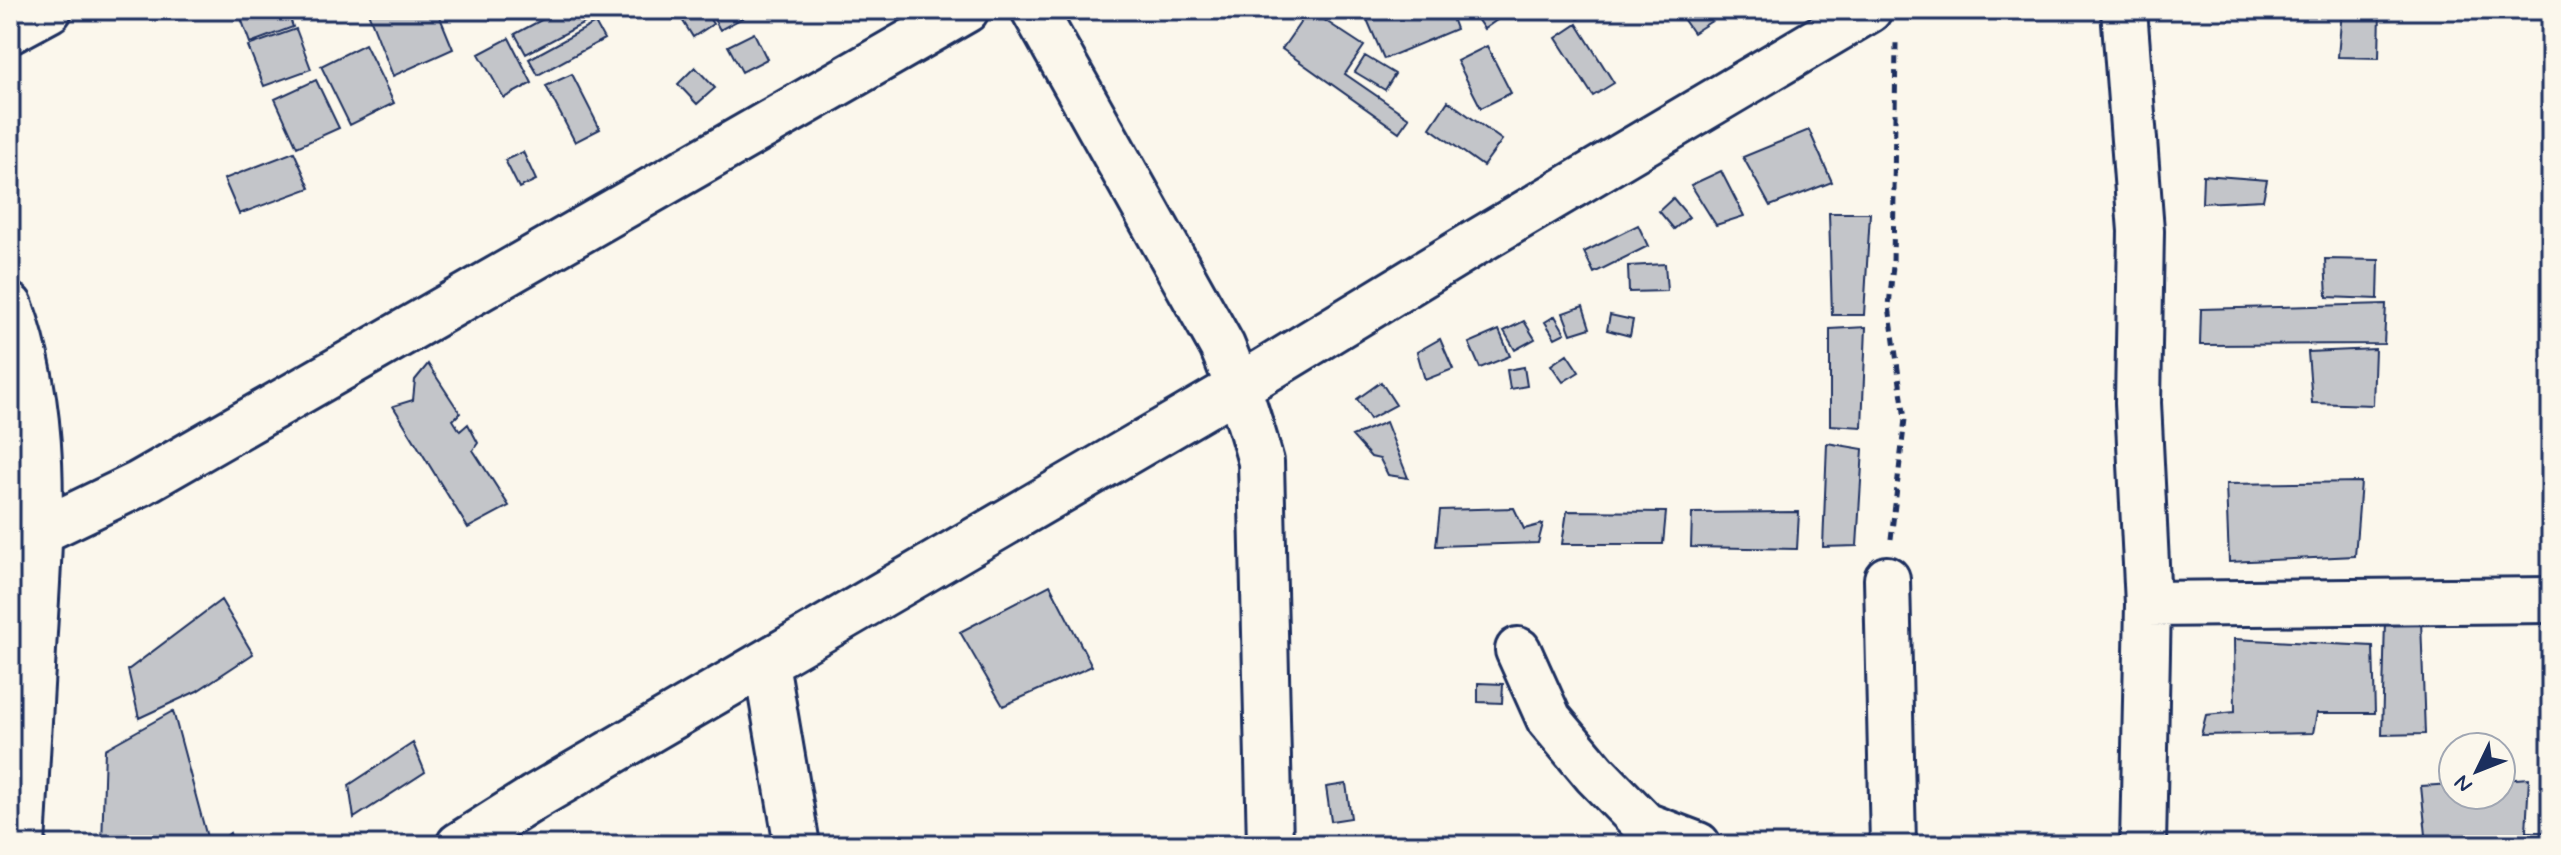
<svg xmlns="http://www.w3.org/2000/svg" width="2561" height="855" viewBox="0 0 2561 855" font-family="Mynerve,sans-serif">
<style>
.building{fill:#c3c5c9;stroke:#1b2f5e;stroke-width:2}
.lines{fill:none;stroke-linecap:round;stroke-linejoin:round}
.minor-casing{stroke:#1b2f5e;stroke-width:50}
.path{stroke:#1b2f5e;stroke-width:5;stroke-dasharray:8 6;stroke-linecap:butt}
.minor{stroke:#fbf7ec;stroke-width:44}
</style>
<rect width="100%" height="100%" fill="#fbf7ec"/>
<filter id="ink" filterUnits="userSpaceOnUse"><feTurbulence type="fractalNoise" baseFrequency=".0125" numOctaves="2"/><feDisplacementMap in="SourceGraphic" scale="16" xChannelSelector="R" yChannelSelector="G"/><feConvolveMatrix kernelMatrix="1 2 1 2 8 2 1 2 1" color-interpolation-filters="sRGB"/></filter>
<g filter="url(#ink)">
<path class="building" d="M262 10H287L293 27 250 43 241 18Z
M367 10H437L453 49 393 76Z
M560 10H587L592 19 526 54 515 34Z
M676 10H704L713 24 693 37Z
M709 10H740L744 17 720 30Z
M1309 10 1364 46 1345 74 1409 118 1399 132 1282 49Z
M1363 10H1449L1456 29 1384 59Z
M1471 10H1511L1484 29Z
M1572 10H1591L1578 19Z
M1677 10H1729L1693 33Z
M2342 10H2380L2379 58 2338 57Z
M595 23 604 39 538 75 529 59Z
M1577 24 1614 83 1593 96 1556 38Z
M296 29 311 69 264 86 248 46Z
M754 33 767 59 742 72 728 46Z
M509 38 532 83 504 98 479 54Z
M365 44 394 103 350 125 321 66Z
M1487 46 1511 93 1481 108 1457 61Z
M1365 56 1395 74 1385 90 1355 72Z
M695 67 715 88 697 104 678 84Z
M572 74 600 129 575 142 546 86Z
M316 80 339 128 297 147 275 99Z
M1448 101 1502 140 1483 166 1430 128Z
M1809 130 1832 182 1770 206 1743 157Z
M294 152 310 188 239 214 224 179Z
M523 152 536 180 519 188 505 160Z
M1721 171 1744 216 1716 225 1691 185Z
M2203 175 2267 180 2263 200 2202 203Z
M1673 198 1689 217 1674 229 1659 211Z
M1829 213H1870L1864 315H1832Z
M1638 225 1648 246 1594 273 1584 252Z
M2325 259 2379 260 2378 299 2327 297Z
M1665 264 1667 291 1629 292 1628 266Z
M2386 304 2384 344 2200 345 2201 309Z
M1583 306 1590 328 1571 334 1563 313Z
M1610 315 1633 320 1630 336 1607 330Z
M1555 316 1565 333 1555 338 1545 322Z
M1524 321 1535 339 1515 350 1504 331Z
M1866 327 1862 427 1830 425V329Z
M1499 330 1510 356 1480 368 1469 343Z
M1440 339 1453 369 1425 380 1417 352Z
M2375 349 2373 405 2312 403 2308 352Z
M1567 354 1579 372 1563 382 1551 365Z
M428 364 460 413 453 420 460 431 468 424 478 443 473 450 509 506 468 528 393 406 413 400 415 380Z
M1524 367 1527 386 1510 389 1507 370Z
M1381 382 1396 405 1370 419 1357 399Z
M1386 422 1408 478 1388 475 1380 459 1371 457 1352 436Z
M1827 443 1863 449 1857 546 1823 547Z
M2361 482 2355 556 2229 562 2226 484Z
M1514 508 1524 529 1543 524 1538 543 1436 546 1440 510Z
M1567 511 1666 512 1663 544H1562Z
M1799 512 1797 549 1691 547 1692 513Z
M1050 585 1092 666 1003 706 960 632Z
M221 600 253 654 197 691 139 718 128 670Z
M2385 620H2421L2425 734 2382 735Z
M2234 639 2373 646 2375 713H2317L2313 733 2201 735 2206 715 2235 712Z
M1478 683 1503 684 1502 703 1478 702Z
M173 711 208 841 188 845H102L105 749Z
M413 743 425 772 354 818 349 785Z
M2529 778 2526 832H2551V845H2427L2421 786 2453 784V795H2501V780Z
M1346 784 1351 818 1331 821 1326 787Z
M230 833 234 845H215Z"/>
<g class="lines">
<g class="minor-casing">
<path id="minor" d="M1034 10 1222 346C1238 384 1250 422 1261 462L1270 845
M2124 10 2141 231 2138 403 2148 604 2143 845
M10 31 49 10
M10 306C49 413 41 521 34 632 30 703 26 774 22 845
M10 546 139 484 966 10
M1887 579 1893 845
M2148 604 2551 600
M1518 650 1549 719 1595 774 1645 825 1698 845
M766 663 797 845
M459 845 535 797 1240 386 1470 246 1869 10"/>
</g>
<path class="path" d="M1891 539 1905 419 1889 306 1893 266 1896 43"/>
<use href="#minor" class="minor"/>
</g>
</g>
<rect width="2561" height="855" fill="none" stroke="#fbf7ec" stroke-width="40"/>
<rect x="20" y="20" width="2521" height="815" fill="none" stroke="#1b2f5e" stroke-width="3" filter="url(#ink)"/>
<g transform="translate(2477 771) rotate(227)"><circle r="38" fill="#fbf7ec" stroke="#a1a7b3" stroke-width="2"/>
<path d="M0-6L14 30L0 20L-14 30Z" fill="#1b2f5e"/>
<text y="-12" font-size="22" font-weight="bold" text-anchor="middle" fill="#1b2f5e">N</text>
</g>
</svg>
